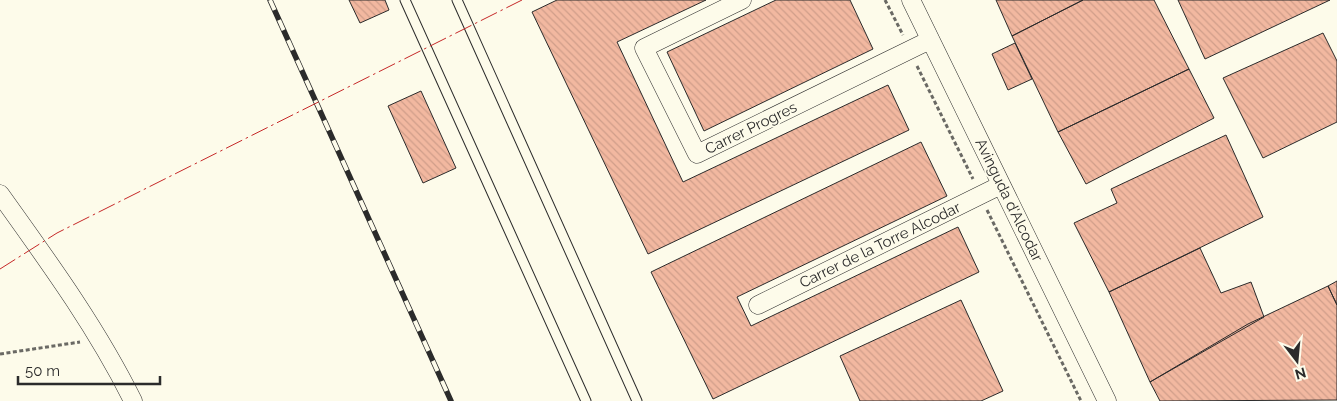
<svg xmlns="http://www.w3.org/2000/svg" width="1337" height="401" viewBox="0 0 1337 401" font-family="Raleway,sans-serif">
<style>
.building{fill:url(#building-back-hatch);stroke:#2b2b2b}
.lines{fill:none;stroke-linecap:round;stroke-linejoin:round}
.service-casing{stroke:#2b2b2b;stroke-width:11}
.minor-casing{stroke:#2b2b2b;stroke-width:19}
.path{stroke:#6a6964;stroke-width:3;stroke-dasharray:4 2.5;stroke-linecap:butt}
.service{stroke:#fdfbea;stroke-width:9}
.minor{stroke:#fdfbea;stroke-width:18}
.rail-casing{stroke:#2b2b2b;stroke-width:5.5}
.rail{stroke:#fdfbea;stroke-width:4;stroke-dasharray:11;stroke-linecap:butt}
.power{stroke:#c62828;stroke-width:1;stroke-dasharray:18 4 2.5 4;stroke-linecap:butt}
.labels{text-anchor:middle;stroke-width:4;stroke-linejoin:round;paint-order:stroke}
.street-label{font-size:15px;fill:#2b2b2b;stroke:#fdfbea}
</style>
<defs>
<pattern id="building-back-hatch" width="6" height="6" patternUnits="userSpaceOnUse" patternTransform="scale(1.25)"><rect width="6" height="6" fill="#f2b8a0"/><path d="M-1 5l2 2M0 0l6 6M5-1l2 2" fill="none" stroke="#d09e8a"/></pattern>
</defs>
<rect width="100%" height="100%" fill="#fdfbea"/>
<path class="building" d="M349 0H385L389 10 360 23Z
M557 0H706L617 42 683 182 888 85 909 130 648 254 532 12Z
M776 0H850L873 49 704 131 667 52Z
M996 0H1083L1012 36Z
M1083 0H1154L1189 69 1058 132 1012 36Z
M1178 0H1330L1205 59Z
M1323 33 1337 61V122L1263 158 1223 78Z
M1015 43 1032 79 1008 90 992 54Z
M1189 69 1214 118 1086 184 1058 132Z
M421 91 456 168 423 183 388 106Z
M1226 135 1263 217 1109 292 1074 223 1117 203 1111 189Z
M921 142 947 196 737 297 751 326 958 227 979 272 713 399 651 272Z
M1200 248 1221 293 1251 282 1264 317 1150 382 1109 292Z
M1337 281V305L1328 286Z
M1328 286 1337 305V400L1160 401 1150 382 1248 324Z
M961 300 1003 391 981 401H860L840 356Z"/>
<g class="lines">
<g class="service-casing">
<path id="service" d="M405 0 586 401
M457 0 637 401"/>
</g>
<g class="minor-casing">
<path id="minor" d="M742 0 644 48 697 154 930 40
M911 0 1107 401
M0 194C48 261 97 328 133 401
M758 305 1001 185"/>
</g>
<path class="path" d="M885 0 903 35
M917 66 973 179
M987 210 1081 401
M0 354 80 342"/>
<use href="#service" class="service"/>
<use href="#minor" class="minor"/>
<g class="rail-casing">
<path id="rail" d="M270 0 451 401"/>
</g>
<use href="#rail" class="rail"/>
<path class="power" d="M0 269 57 233 522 0"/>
</g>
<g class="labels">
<g class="street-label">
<text transform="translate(751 128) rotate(-26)" y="5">Carrer Progres</text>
<text transform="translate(1009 200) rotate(64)" y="5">Avinguda d'Alcodar</text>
<text transform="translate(880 245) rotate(-26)" y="5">Carrer de la Torre Alcodar</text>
</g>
</g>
<g transform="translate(1297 361) rotate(164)" stroke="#fdfbea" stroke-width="4" paint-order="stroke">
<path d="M0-4L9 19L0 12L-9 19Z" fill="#2b2b2b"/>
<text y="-8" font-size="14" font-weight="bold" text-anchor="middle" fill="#2b2b2b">N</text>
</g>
<path d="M18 376v8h142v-8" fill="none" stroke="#2b2b2b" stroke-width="2.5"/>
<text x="25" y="376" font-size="15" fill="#2b2b2b" stroke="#fdfbea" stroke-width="4" paint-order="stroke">50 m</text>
</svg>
